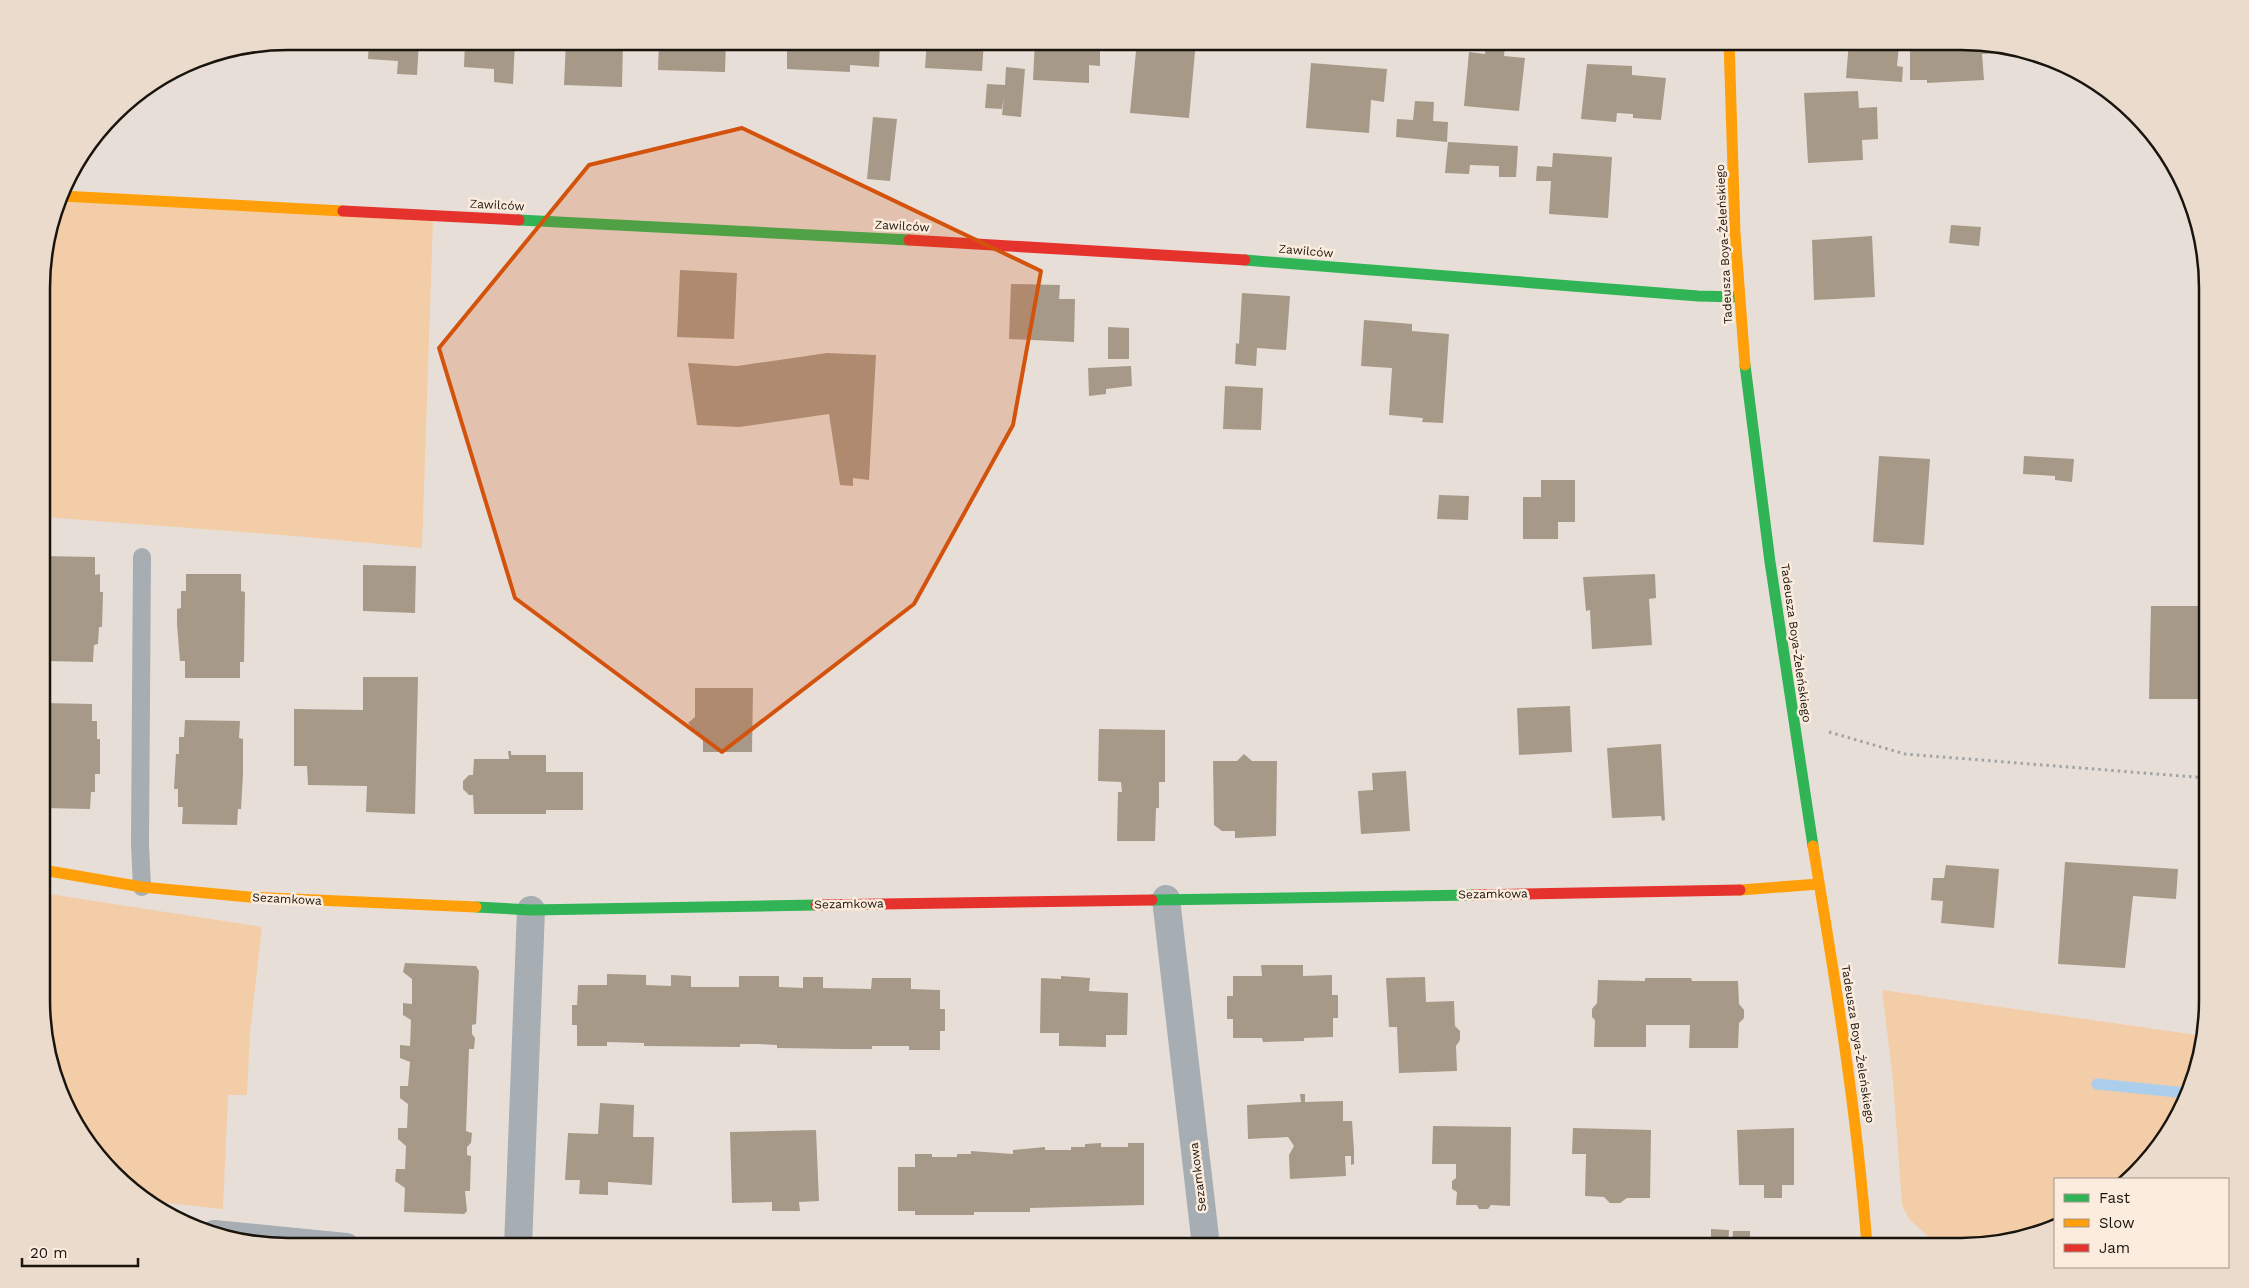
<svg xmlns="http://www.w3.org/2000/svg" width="2249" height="1288" viewBox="0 0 2249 1288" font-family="'Work Sans',sans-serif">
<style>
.green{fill:#f3cda7}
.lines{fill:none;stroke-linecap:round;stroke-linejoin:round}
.stream{stroke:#abceed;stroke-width:11}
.building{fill:#a79988}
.path{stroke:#a0a4a6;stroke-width:3;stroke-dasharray:2.5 4;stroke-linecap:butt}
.lane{stroke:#a6adb3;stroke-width:18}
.street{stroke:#a6adb3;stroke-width:28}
.fast{stroke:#30b455;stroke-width:11}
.slow{stroke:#ff9f0a;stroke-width:11}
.jam{stroke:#e5322d;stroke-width:11}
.marked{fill:#d3520c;fill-opacity:0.2;stroke:#d3520c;stroke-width:4;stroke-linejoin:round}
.labels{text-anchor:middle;stroke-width:5;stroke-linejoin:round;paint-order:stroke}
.street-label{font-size:12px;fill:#19140e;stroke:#fcecdd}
.rim{fill:none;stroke:#19140e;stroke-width:2.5}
</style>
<rect width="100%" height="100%" fill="#e7dfd7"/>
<path class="green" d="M61 196 433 219 422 548 295 536 43 517V256Z
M43 893 262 927 250 1032 247 1095H228L223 1209 147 1201 125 1185 83 1137 60 1094 43 1032Z
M1882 990 2204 1036 2199 1064 2175 1123 2136 1174 2129 1179H2055V1226L2025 1238 1978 1246 1934 1242 1909 1219 1902 1205 1893 1080Z"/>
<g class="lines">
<path class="stream" d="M2097 1084 2187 1093"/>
</g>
<path class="building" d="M369 41H419L417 75 397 74 398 61 368 59Z
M465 41H515L513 84 494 82V69L464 67Z
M566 41H623L622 87 564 85Z
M659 41H726L725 72 658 70Z
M787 41H880L879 67 850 65V72L787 69Z
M927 41H984L982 71 925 68Z
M1035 41H1090V45H1100V66L1089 65V83L1033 80Z
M1137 41H1196L1189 118 1130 113Z
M1849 41H1962L2002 47V53L1982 54 1984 80 1927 83V80H1910V47L1899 46 1897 66 1903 67 1902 82 1846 78Z
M1486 43 1505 45 1504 56 1525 58 1519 111 1464 106 1469 52 1485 54Z
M1311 63 1387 69 1384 102 1371 100 1369 133 1306 128Z
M1587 64 1632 66V75L1666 78 1661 120 1633 118V114L1617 113 1616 122 1581 119Z
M1006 67 1025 69 1021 117 1002 115 1004 97 1002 109 985 108 987 84 1005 85Z
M1858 91 1859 108 1877 107 1878 139 1862 140 1863 160 1808 163 1804 93Z
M1415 101 1434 102 1433 121 1448 122 1447 142 1396 137 1397 119 1413 120Z
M873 117 897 119 890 181 867 179Z
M1448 142 1518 146 1516 177H1499V166L1470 165 1469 174 1445 173Z
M1553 153 1612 157 1608 218 1549 214 1551 181H1536L1537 166 1552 167Z
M1951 225 1981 227 1979 246 1949 243Z
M1872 236 1875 297 1814 300 1812 240Z
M680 270 737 273 734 339 677 337Z
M1011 284 1060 285 1059 299H1075L1074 342 1009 339Z
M1242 293 1290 296 1286 350 1257 348 1256 366 1235 364 1236 343 1239 344Z
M1364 320 1412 324V331L1449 334 1443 423 1422 422 1423 418 1389 415 1392 368 1361 366Z
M1108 327 1129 328V359H1108Z
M827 353 876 355 869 480 853 478V486L840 485 829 414 739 427 697 425 688 363 737 366Z
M1131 366 1132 386 1106 389V394L1089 396 1088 368Z
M1225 386 1263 388 1261 430 1223 429Z
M1879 456 1930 459 1924 545 1873 542Z
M2024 456 2074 459 2072 482 2055 480V476L2023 474Z
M1541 480H1575V522H1558V539H1523V497H1541Z
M1439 495 1469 496 1468 520 1437 519Z
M43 556 95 557V575L100 574V592H103L102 627H99L98 644 94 645 93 662 43 661Z
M363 565 416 566 415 613 363 611Z
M186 574H241V591L245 592 244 662H240V678H185V661H180L177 625V609L181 608V591H186Z
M1655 574 1656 598 1649 599 1652 645 1592 649 1590 610 1586 611 1583 577Z
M2151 606H2207V699H2149Z
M363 677H418L415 814 366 812 367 786 308 785 307 766H294V709L363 710Z
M695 688H753L752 752H703V741L688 723 695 717Z
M43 703 92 704V721H97V739H100V774H95V792H91L90 809 43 808Z
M1570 706 1572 752 1519 755 1517 708Z
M185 720 240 721 239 738 243 739V774L241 809H238L237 825 182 824 183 807H178V789H174L176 754H179V737H184Z
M1099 729 1165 730V782H1159V808H1156L1155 841H1117L1118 792H1122L1121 782 1098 781Z
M1661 744 1665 820 1662 821 1661 816 1612 818 1607 748Z
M508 751H511V755H546V772H583V810H546V814H474L473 795H469L463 789V781L469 775H473L474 759H509Z
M1244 754 1252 761H1277L1276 836 1235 838V831H1222L1214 825 1213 761H1237Z
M1406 771 1410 831 1361 834 1358 791 1373 790 1372 773Z
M2065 862 2178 869 2176 899 2133 896 2125 968 2058 964Z
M1946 865 1999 869 1994 928 1941 923 1943 901 1931 900 1933 878H1944Z
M405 963 476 966 479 971 476 1024 472 1025V1034L475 1038 474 1049H469L466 1131 472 1133 471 1143 467 1147V1155L471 1156 470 1191H465L467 1211 464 1214 404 1212 405 1188 395 1181 396 1169H405L406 1146 398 1139V1128H407L408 1104 400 1098V1086H408L410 1062 400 1058V1045L410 1046 411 1020 403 1015V1003L412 1004V979L403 972Z
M1261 965H1303V976L1332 975V995H1338V1018H1333V1037L1304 1038V1041L1263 1042 1262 1038H1233V1019H1227V996H1233V976H1262Z
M607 974 646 975V985L671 986V975L691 976V987H739V976H779V987L803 988V977H823V988L871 989 872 978H911V989L940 990V1009H945V1031H940V1050H909V1046H872V1049H846L777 1048V1045L758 1044H740V1047L644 1046V1043L607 1042V1046H577V1025H572V1005H577L578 985H607Z
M1061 976 1090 978 1089 991 1128 993 1127 1035H1106V1047L1066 1046H1059V1033H1040L1041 978 1061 979Z
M1425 977 1426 1002 1454 1001 1455 1026 1460 1031V1040L1456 1046 1457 1071 1399 1073 1397 1027H1389L1386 978Z
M1645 978H1691L1692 981H1738L1739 1004 1744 1010V1018L1739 1023 1738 1048H1689L1690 1025H1646V1047H1594L1595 1020 1592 1017V1009L1597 1003 1598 980 1645 981Z
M1300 1094H1305V1102L1343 1101V1121H1352L1354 1150V1164L1351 1165V1156H1345L1346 1176 1290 1179 1289 1155 1294 1146 1288 1137 1248 1139 1247 1105 1301 1102Z
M600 1103 634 1105 633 1137H654L652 1185 608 1182V1195L579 1194 580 1180H565L568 1133 598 1134Z
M1433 1126 1511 1127 1510 1206 1491 1205 1488 1209H1479L1477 1205H1456L1457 1192 1452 1189V1181L1456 1178V1164H1432Z
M1573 1128 1651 1130 1650 1198H1627L1620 1203H1610L1604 1197 1585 1196 1586 1154H1572Z
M1794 1128V1185H1782V1198H1764V1185H1739L1737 1130Z
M816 1130 819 1201 799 1202 800 1211H772V1202L732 1203 730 1132Z
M1101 1143V1147H1128V1143H1144V1205L1030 1208V1212H974V1215H915V1211H898V1167H915V1154H932V1157H957V1154H971V1151L1013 1154V1150L1045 1147V1150H1071V1147H1085V1144Z
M1711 1229 1729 1230 1728 1246H1711Z
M1733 1231H1750V1246H1732Z"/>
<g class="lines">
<path class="path" d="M1829 732 1905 754 2207 778"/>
<path class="lane" d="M142 557 140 844 142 887"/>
<path class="street" d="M1166 899 1206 1246
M214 1234 346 1247
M518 1247 531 910"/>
<path class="fast" d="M519 220 909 240
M1245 260 1698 296 1739 297
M1745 365 1770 562 1813 846
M1152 900 1473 895
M476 907 531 910 816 905"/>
<path class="slow" d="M1729 41 1735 233 1745 365
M62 196 343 211
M1813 846C1835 979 1857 1111 1867 1246
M43 870 142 887 249 897 476 907
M1740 890 1819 884"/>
<path class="jam" d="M343 211 519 220
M909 240 1245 260
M1473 895 1740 890
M816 905 1152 900"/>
</g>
<path class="marked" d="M742 128 1041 271 1013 425 914 604 722 752 515 598 439 348 589 165Z"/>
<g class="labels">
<g class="street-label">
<text transform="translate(497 205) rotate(3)" y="4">Zawilców</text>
<text transform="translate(902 226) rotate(3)" y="4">Zawilców</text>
<text transform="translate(1724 244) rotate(-93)" y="4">Tadeusza Boya-Żeleńskiego</text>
<text transform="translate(1306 251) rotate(5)" y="4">Zawilców</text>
<text transform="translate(1796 643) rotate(82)" y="4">Tadeusza Boya-Żeleńskiego</text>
<text transform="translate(1493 894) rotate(-1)" y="4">Sezamkowa</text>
<text transform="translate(287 899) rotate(3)" y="4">Sezamkowa</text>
<text transform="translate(849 904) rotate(-1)" y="4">Sezamkowa</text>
<text transform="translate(1858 1044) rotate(81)" y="4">Tadeusza Boya-Żeleńskiego</text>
<text transform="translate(1198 1177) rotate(-97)" y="4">Sezamkowa</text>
</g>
</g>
<path d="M0 0H2249V1288H0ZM288 50H1961A238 238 0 0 1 2199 288V1000A238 238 0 0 1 1961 1238H288A238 238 0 0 1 50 1000V288A238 238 0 0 1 288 50Z" fill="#eadbcc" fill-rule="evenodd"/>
<path class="rim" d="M288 50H1961A238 238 0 0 1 2199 288V1000A238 238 0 0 1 1961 1238H288A238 238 0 0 1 50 1000V288A238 238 0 0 1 288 50Z"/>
<rect x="2054" y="1178" width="175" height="90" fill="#fcecdd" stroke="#a1968a"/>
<rect x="2064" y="1194" width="25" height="8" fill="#30b455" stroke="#a1968a"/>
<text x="2099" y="1203" font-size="15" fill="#19140e">Fast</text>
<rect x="2064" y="1219" width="25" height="8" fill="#ff9f0a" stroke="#a1968a"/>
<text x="2099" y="1228" font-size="15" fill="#19140e">Slow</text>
<rect x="2064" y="1244" width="25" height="8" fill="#e5322d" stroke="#a1968a"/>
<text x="2099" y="1253" font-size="15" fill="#19140e">Jam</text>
<path d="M22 1258v8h116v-8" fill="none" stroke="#19140e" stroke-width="2.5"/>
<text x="30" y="1258" font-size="15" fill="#19140e" stroke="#fcecdd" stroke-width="4" paint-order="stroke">20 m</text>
</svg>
